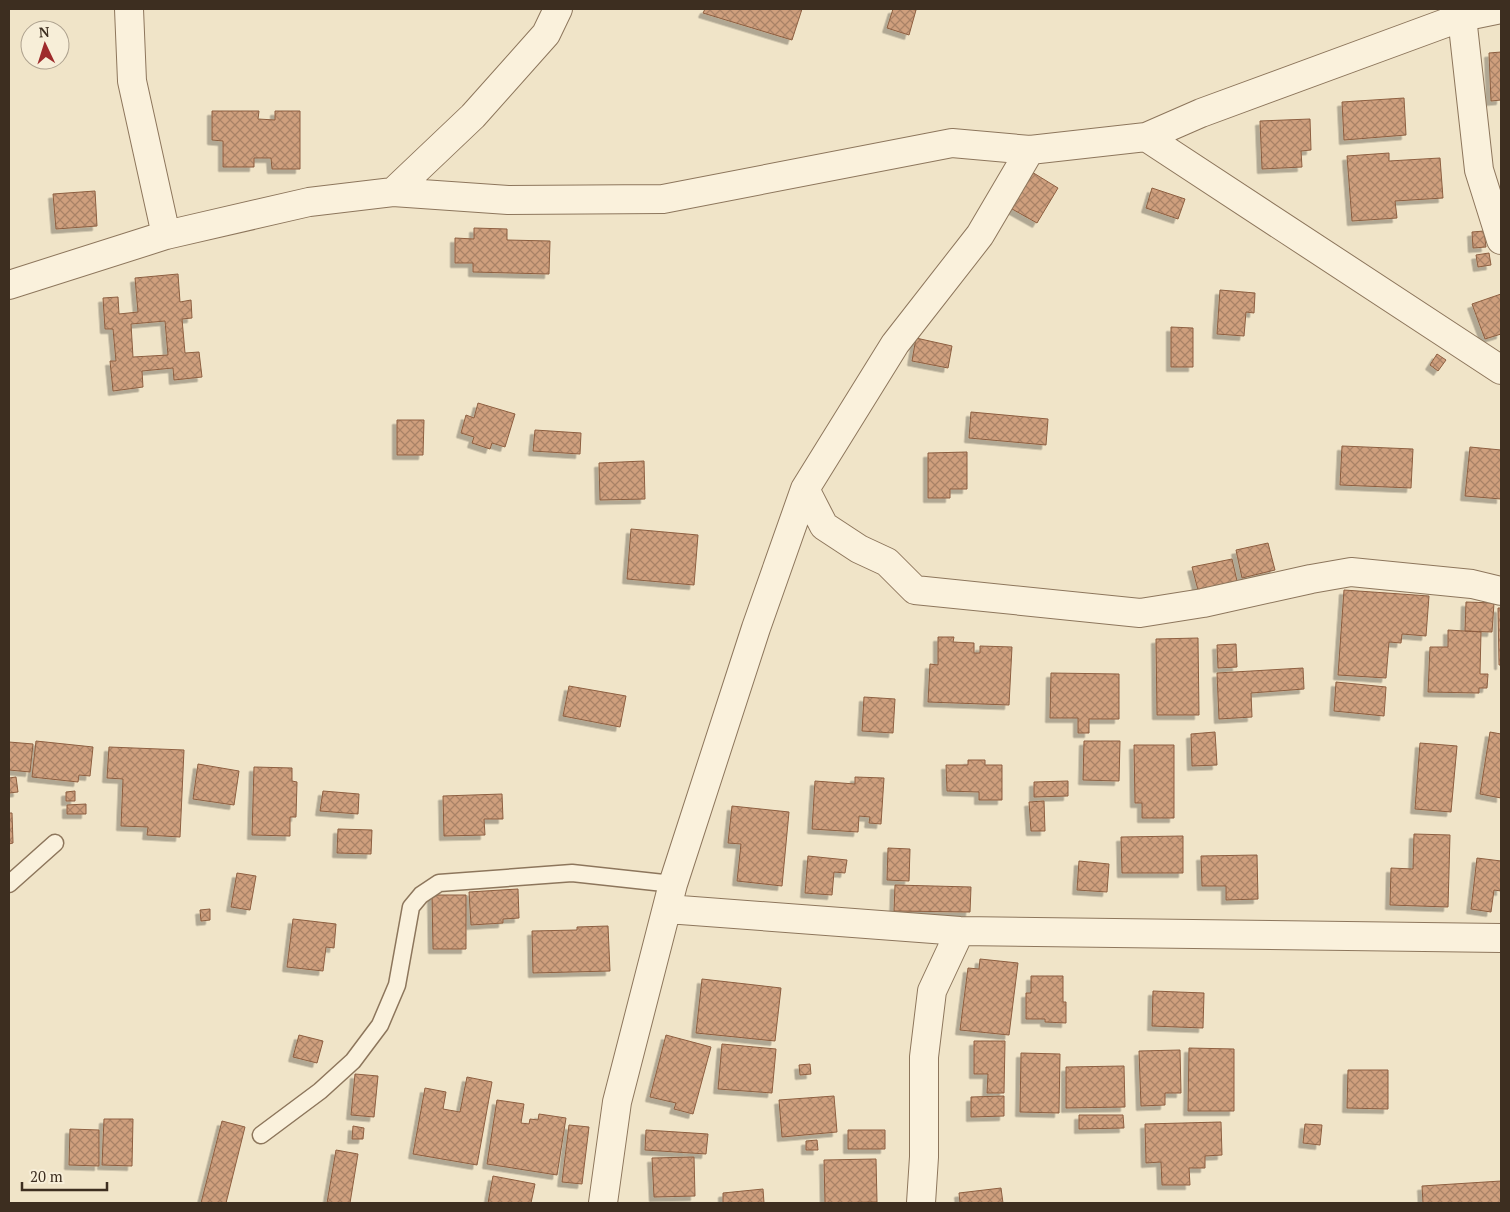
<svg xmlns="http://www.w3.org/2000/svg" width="1510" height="1212" viewBox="0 0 1510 1212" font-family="'PT Serif',serif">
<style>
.building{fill:url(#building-cross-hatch);stroke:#8d5f41;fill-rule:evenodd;filter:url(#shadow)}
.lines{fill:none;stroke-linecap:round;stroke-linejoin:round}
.lane-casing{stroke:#8d765c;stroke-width:19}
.street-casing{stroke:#8d765c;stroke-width:30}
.lane{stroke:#faf1dc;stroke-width:16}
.street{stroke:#faf1dc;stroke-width:28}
</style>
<defs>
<pattern id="building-cross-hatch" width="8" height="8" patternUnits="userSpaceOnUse" patternTransform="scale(1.25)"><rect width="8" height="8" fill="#cf9f7d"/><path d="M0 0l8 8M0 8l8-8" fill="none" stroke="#a98266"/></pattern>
<filter id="shadow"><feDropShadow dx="-4.5" dy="4.5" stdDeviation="0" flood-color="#0004"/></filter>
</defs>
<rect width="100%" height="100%" fill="#f0e4c8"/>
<path class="building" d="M705 9H802L792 40 703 13Z
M893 9H910L916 10 909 35 887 28Z
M1501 52V100L1491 101 1489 53Z
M1404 98 1406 135 1344 140 1342 102Z
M212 111H259L258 119 275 120V111H300V169H272L271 158H254V167H223V141L212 140Z
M1310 119 1311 150 1301 151 1302 167 1262 169 1260 121Z
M1389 153V161L1440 158 1443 198 1395 201 1397 218 1352 221 1347 156Z
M1027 169 1058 188 1037 223 1005 205Z
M1152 188 1185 199 1178 219 1146 208Z
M95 191 97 226 56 229 53 194Z
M474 228 507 229V240L550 241 549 274 473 272V263H455V238L474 239Z
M1484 231 1486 247 1473 248 1472 232Z
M1489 253 1491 265 1478 267 1476 255Z
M178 274 180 302 191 300 192 318 182 319 185 353 199 352 202 377 174 380 173 368 142 371 143 387 113 391 110 361H116L113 329H105L103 298 118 297 119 314 138 312 135 278ZM165 321 168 355 133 357 131 324Z
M1220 290 1255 293 1254 313 1246 312 1244 336 1217 334Z
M1501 294V334L1485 339 1472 304Z
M1171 327 1193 328V367H1171Z
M916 338 952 346 948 368 912 361Z
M1437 354 1446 360 1438 371 1430 365Z
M478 403 515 414 505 447 492 443 490 449 472 443 474 437 461 433 466 415 474 418Z
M971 412 1048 419 1046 445 969 438Z
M397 420H424L423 455H397Z
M535 430 581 433 580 454 533 451Z
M1342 446 1413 449 1411 488 1340 485Z
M1470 447 1501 450V499L1465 496Z
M967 452V489H950V498H928V453Z
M644 461 645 499 600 500 599 463Z
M631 529 698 535 694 585 627 579Z
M1268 543 1275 570 1242 578 1236 550Z
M1232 559 1237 581 1198 590 1192 567Z
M1344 590 1429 596 1426 636 1402 634 1401 643 1389 642 1386 678 1338 675Z
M1466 602 1494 603 1492 632 1465 631Z
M1498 608H1501V665H1499Z
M1448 630 1481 632 1480 674H1488L1487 688H1479V693L1428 692 1430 647H1448Z
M938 637H954L953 642 974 643V653H980V646L1012 647 1009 705 928 702 930 664 938 665Z
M1198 638 1199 715H1157L1156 639Z
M1236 644 1237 667 1218 668 1217 645Z
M1303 668 1304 689 1251 693 1252 717 1219 719 1217 673Z
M1051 673 1119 674V719H1089V733H1078V718H1050Z
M1336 682 1386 687 1384 716 1334 711Z
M569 686 626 696 620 727 563 716Z
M864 697 895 699 893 733 862 731Z
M1215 732 1217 765 1192 766 1191 734Z
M1490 732 1501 734V798L1480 794Z
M36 741 93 747 90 776 79 775 78 782 32 777Z
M1084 741H1120L1119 781 1083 780Z
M9 742 33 744 30 772 9 770Z
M1420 743 1457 746 1451 812 1415 809Z
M1134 745H1174V818H1142V803H1135Z
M109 747 184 750 180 837 147 835 148 827 121 826 123 779 107 778Z
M968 760H985V765H1002V800H979V792L947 791 946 765H968Z
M198 764 239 771 234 805 193 799Z
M254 767 292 768V781L297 782 296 817H290V836L252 835Z
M16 777 18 792 9 793V778Z
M855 777 884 778 881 824 869 823 870 817 859 816 858 832 812 829 815 781 855 784Z
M1068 781V796L1034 797V782Z
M75 791V801H66V792Z
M323 791 359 794 358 814 320 811Z
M502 794 503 819H484L485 835 444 836 443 796Z
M1044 801 1045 831H1031L1029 802Z
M86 804V814H67V805Z
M732 806 789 812 782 886 737 881 741 844 728 843Z
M9 813H12L13 843 9 844Z
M338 829 372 830 371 854 337 853Z
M1414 834 1450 835 1448 907 1390 905 1391 868 1413 869Z
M1183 836V873H1122L1121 837Z
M888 848 910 849 909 881 887 880Z
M1257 855 1258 899 1226 900V886H1202L1201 856Z
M808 856 847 860 845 873 834 872 832 895 805 893Z
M1477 858 1501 861V891L1494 890 1491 912 1471 909Z
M1079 861 1109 864 1107 892 1077 890Z
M237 873 256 876 250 910 231 907Z
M895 885 971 887 970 912 894 911Z
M518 889 519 918 503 919V923L471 925 469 892Z
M432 895H466V949H433Z
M210 909V920L201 921 200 910Z
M293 919 336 924 334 948 326 947 323 971 287 967Z
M608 926 610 971 533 973 532 931 577 930V927Z
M980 959 1018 963 1009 1035 960 1030 968 968 979 969Z
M1031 976H1063V1002H1066V1023L1045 1022V1019H1026V993H1031Z
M702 979 781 988 775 1041 696 1033Z
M1153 991 1204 993 1203 1028 1152 1026Z
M299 1035 323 1041 317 1063 293 1057Z
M666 1035 711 1047 693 1114 674 1109 676 1103 650 1097Z
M974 1041H1005L1004 1093H987L988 1074H974Z
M722 1044 776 1049 772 1093 718 1089Z
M1189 1048 1234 1049V1111H1188Z
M1180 1050 1181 1093H1165V1105L1141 1106 1139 1051Z
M1021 1053 1060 1054 1059 1113 1020 1112Z
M810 1064 811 1074 800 1075 799 1065Z
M1124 1066 1125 1107 1066 1108V1067Z
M1348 1070H1388V1109L1347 1108Z
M355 1074 378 1076 374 1117 351 1115Z
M467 1077 492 1082 477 1165 413 1154 425 1088 446 1092 443 1109 460 1112Z
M834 1096 837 1132 782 1137 779 1100Z
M1004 1096V1116L971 1117V1097Z
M497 1100 524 1104 521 1123 529 1124 530 1119 538 1120 539 1114 566 1118 557 1175 487 1164Z
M1079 1115H1123L1124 1128 1079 1129Z
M104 1119H133L132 1166 102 1165Z
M222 1121 245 1127 226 1203H201Z
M1221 1122 1222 1155 1205 1156V1168H1189L1190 1185H1162L1161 1162 1146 1163 1145 1124Z
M1305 1124 1322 1125 1320 1145 1303 1143Z
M569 1125 589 1127 582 1184 562 1182Z
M353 1126 364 1128 363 1139H352Z
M70 1129 99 1130V1166L69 1165Z
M646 1130 708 1134 706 1154 645 1150Z
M848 1130H885V1149H848Z
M817 1140 818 1150H806V1141Z
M336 1150 358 1154 350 1203H327Z
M694 1157 695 1196 654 1197 652 1158Z
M876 1159 877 1202 825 1203 824 1160Z
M493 1176 535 1184 531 1203H488Z
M1501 1181V1203H1423L1422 1186Z
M1001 1188 1003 1203H960L959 1193Z
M763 1189 764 1203H723V1193Z"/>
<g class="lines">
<g class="lane-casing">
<path id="lane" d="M9 884 55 843
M261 1135 320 1091 353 1061 380 1025 397 985 411 907 421 895 439 883 572 873 673 884"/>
</g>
<g class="street-casing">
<path id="street" d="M129 9 132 81 166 235
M1464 9 1462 17 1479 170 1501 240
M1146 137 1501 370
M393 192 473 116 546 34 558 9
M9 285 166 235 309 202 393 192 508 200 663 199 952 143 1030 150 1146 137 1201 113 1462 17 1501 9
M805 489 824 526 859 549 887 562 915 590 1140 613 1203 603 1311 579 1351 572 1472 584 1501 591
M667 909 960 931 1501 938
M603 1203 617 1102 673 884 756 628 805 489 895 344 980 235 1030 150
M921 1203 924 1157V1057L932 991 960 931"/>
</g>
<use href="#lane" class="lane"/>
<use href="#street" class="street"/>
</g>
<rect width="1510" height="1212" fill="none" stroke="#3d2e20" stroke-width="20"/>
<g transform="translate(45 45) rotate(356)"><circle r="24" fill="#f7eed8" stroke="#ada18e"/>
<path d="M0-4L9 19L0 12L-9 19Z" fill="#9e2a2b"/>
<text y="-8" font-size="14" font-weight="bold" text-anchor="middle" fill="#3d2e20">N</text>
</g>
<path d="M22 1182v8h85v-8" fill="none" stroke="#3d2e20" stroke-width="2.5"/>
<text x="30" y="1182" font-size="15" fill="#3d2e20" stroke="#f7eed8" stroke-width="4" paint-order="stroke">20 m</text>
</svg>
